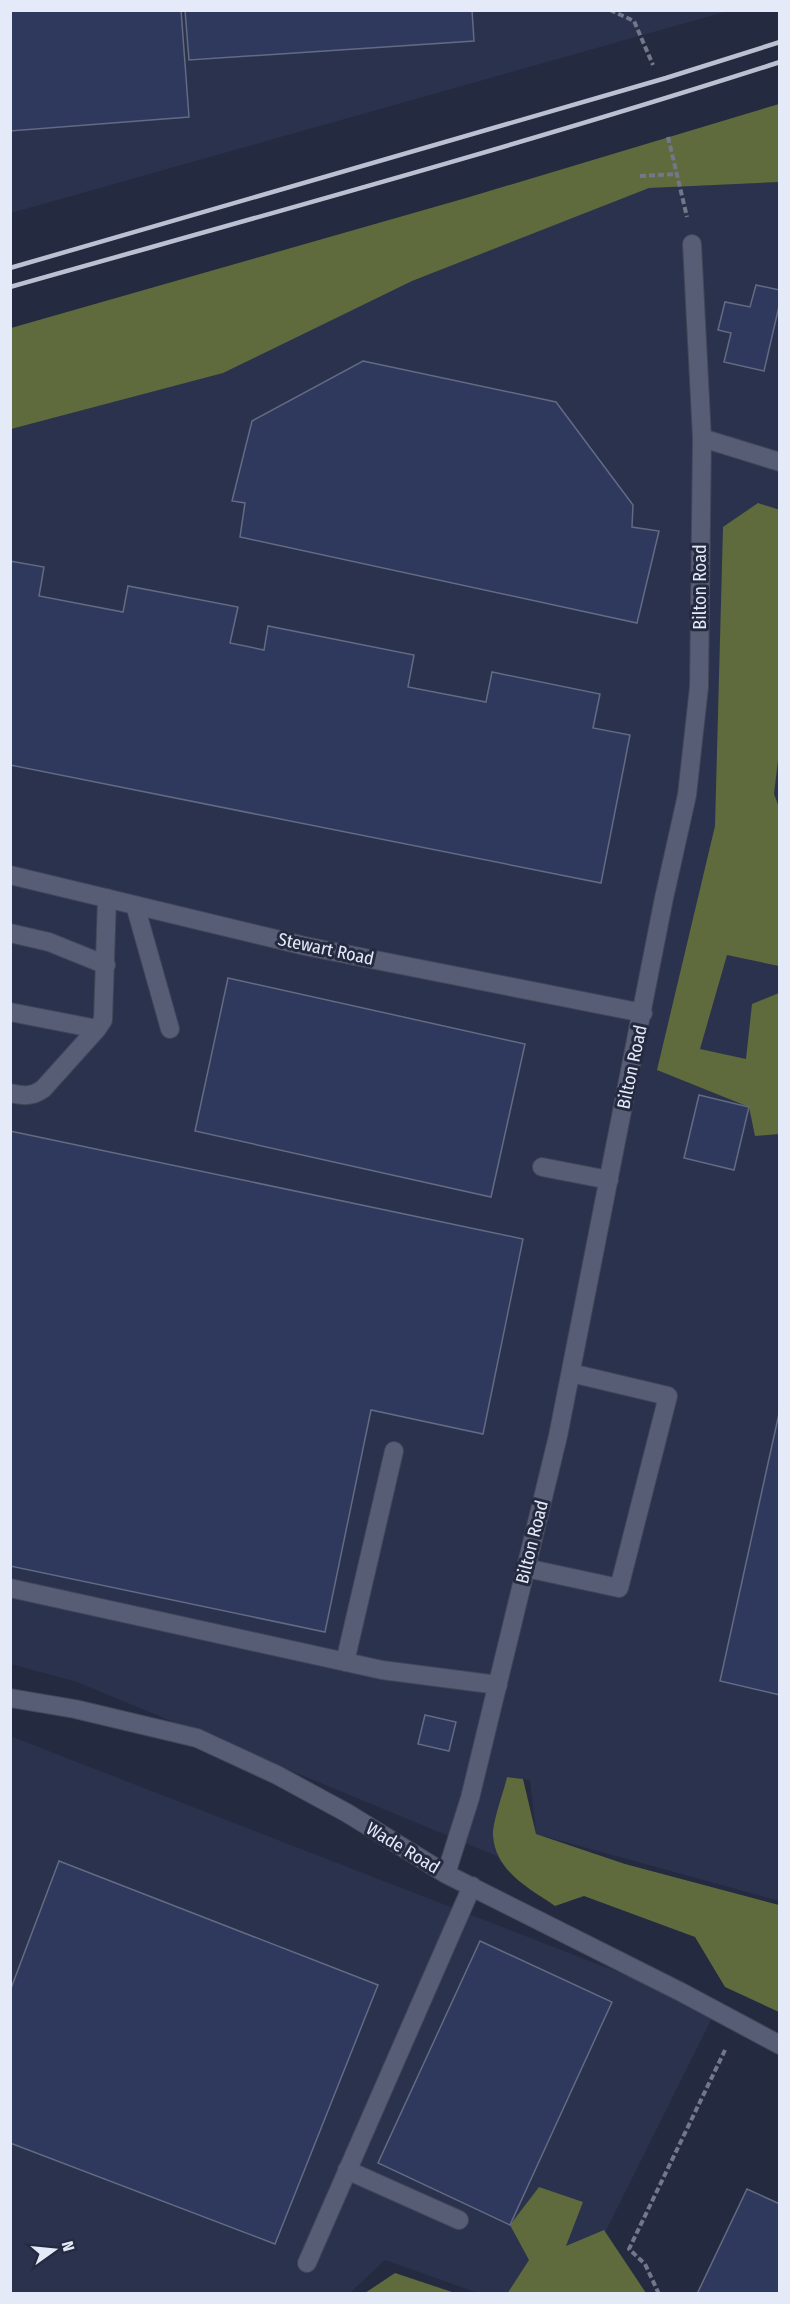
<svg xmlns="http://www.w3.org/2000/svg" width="790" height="2304" viewBox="0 0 790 2304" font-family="'Fira Sans Condensed',sans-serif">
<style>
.built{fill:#2b324d}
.forest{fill:#5f6a3d}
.building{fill:#2f395e;stroke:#636b83;stroke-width:1.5}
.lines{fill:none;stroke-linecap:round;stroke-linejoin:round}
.minor-casing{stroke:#414658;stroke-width:20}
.path{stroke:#72778a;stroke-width:4;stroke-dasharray:6 3;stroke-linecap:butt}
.minor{stroke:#565d75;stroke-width:18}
.rail{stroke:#bcc1d1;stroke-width:4.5}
.labels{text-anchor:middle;stroke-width:6;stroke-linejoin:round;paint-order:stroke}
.street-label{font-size:18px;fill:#e5eaf8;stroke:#242a3f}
</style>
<rect width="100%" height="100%" fill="#242a3f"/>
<path class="built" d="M11 11H728L11 213Z
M779 182V1901L536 1834 530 1780 507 1777 493 1835 499 1857 77 1682 11 1664 10 362 649 188Z
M10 1736 716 2010 575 2293H478L385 2260 350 2293H11Z"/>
<path class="forest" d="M779 104V182L649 188 412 281 223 373 11 429V328L466 198Z
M758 503 780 510V743L774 794 780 810 779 966 727 955 700 1049 746 1059 752 1004 779 993V1134L755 1136 749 1107 657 1070 715 826 723 527Z
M507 1777 523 1779 536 1834 625 1864 779 1905V2012L725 1987 695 1937 584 1896 555 1906C529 1888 496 1872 493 1836 492 1823 504 1791 507 1777Z
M539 2187 583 2202 566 2246 604 2230 646 2293 507 2294 529 2260 510 2225Z
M395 2273 455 2293H365Z"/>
<path class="building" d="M10 10H181L189 117 10 131Z
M185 10H472L474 41 189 60Z
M185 10H472L474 41 189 60Z
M756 285 780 290V302L764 371 724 362 731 333 718 330 725 302 750 307Z
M363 361 556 402 633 505 632 527 659 531 637 623 240 537 245 503 232 501 252 421Z
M10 561 44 567 39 596 123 612 128 586 238 607 230 643 264 650 268 626 414 655 408 687 486 702 492 672 600 694 593 728 630 735 601 883 10 765Z
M228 978 525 1044 491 1197 195 1131Z
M699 1095 749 1107 734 1170 684 1158Z
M10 1131 523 1239 483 1434 371 1410 325 1632 10 1566Z
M780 1409V1695L720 1681Z
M425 1715 456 1722 449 1751 418 1744Z
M59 1861 378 1985 275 2244 10 2143V1991Z
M480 1941 612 2002 510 2225 378 2163Z
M747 2189 780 2204V2294H697Z"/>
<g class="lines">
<g class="minor-casing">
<path id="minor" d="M702 438 780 462
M10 875 305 946 643 1013
M135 905 170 1029
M10 933 49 942 106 965
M10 1012 97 1029
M10 1093C23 1096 32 1097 43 1089L97 1029 103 1020 107 898
M542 1167 609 1180
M526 1568 619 1588 668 1396 571 1373
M10 1588 382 1670 498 1685
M345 1662 394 1451
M10 1698 75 1709 197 1738 277 1775 347 1813 446 1874 681 1992 780 2045
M446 1874 470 1798 558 1436 664 898 687 795 699 687 702 438 692 244
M347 2170 459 2220
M307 2263 472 1886"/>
</g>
<path class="path" d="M610 10 634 21 653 65
M668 137 687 217
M640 176 677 174
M659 2294 645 2264 629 2249 726 2048"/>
<use href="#minor" class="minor"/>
<path class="rail" d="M10 268 666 78 780 42
M10 287C268 214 525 144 780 62"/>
</g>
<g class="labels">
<g class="street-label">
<text transform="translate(700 587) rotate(-90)" y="6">Bilton Road</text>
<text transform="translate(326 949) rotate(12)" y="6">Stewart Road</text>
<text transform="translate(632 1067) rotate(-78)" y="6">Bilton Road</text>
<text transform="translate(532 1542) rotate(-76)" y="6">Bilton Road</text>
<text transform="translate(403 1848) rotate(31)" y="6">Wade Road</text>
</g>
</g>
<rect width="790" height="2304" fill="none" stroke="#e5eaf8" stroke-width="24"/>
<g transform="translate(54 2250) rotate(75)" stroke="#242a3f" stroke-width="4.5" paint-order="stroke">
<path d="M0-4.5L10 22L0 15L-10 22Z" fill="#e5eaf8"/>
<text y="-9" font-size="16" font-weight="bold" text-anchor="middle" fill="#e5eaf8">N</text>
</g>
</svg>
